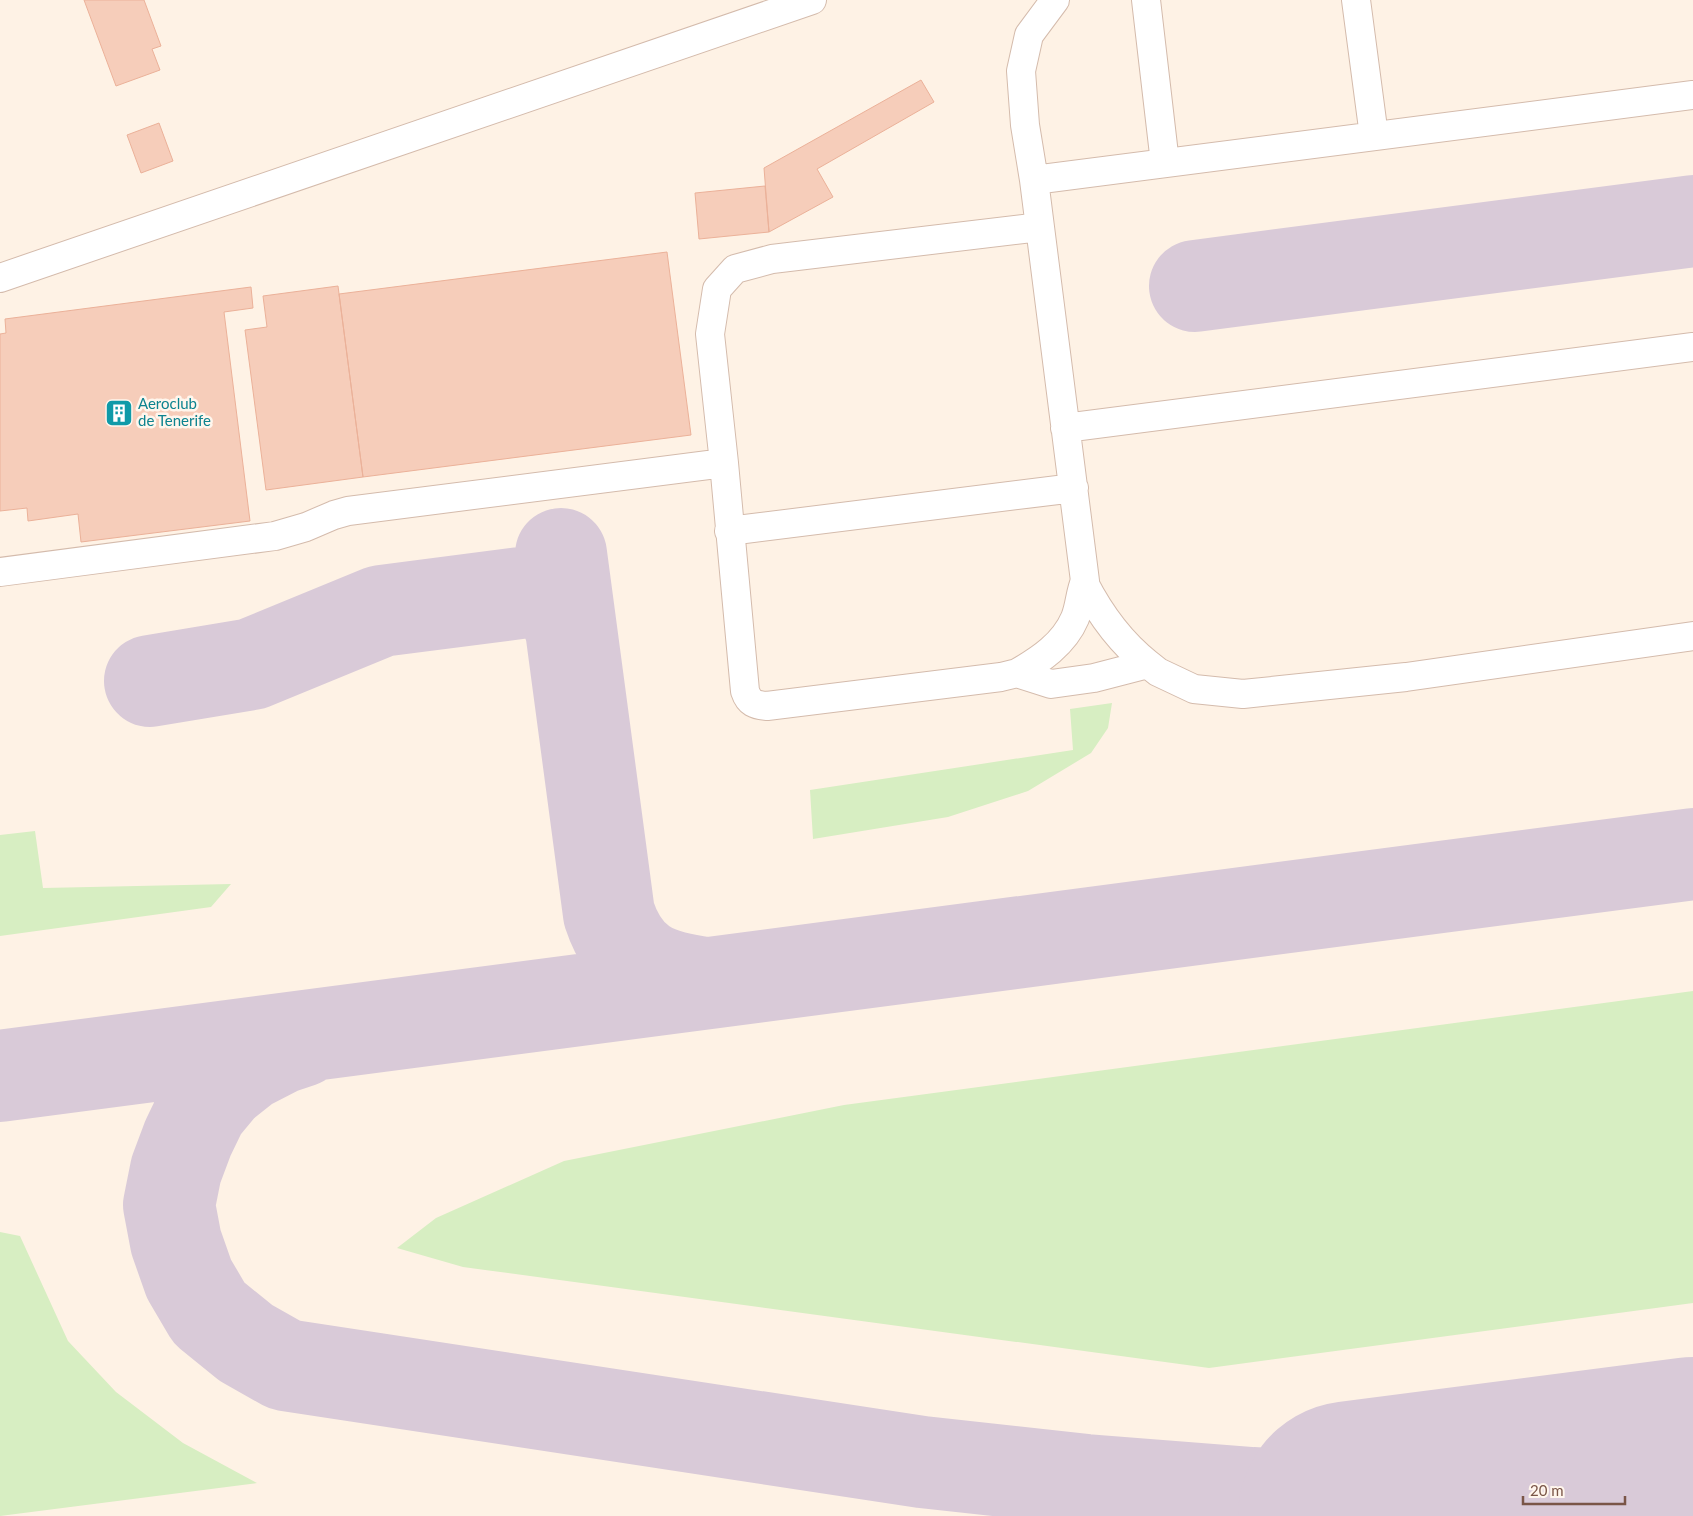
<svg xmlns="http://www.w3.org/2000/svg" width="1693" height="1516" viewBox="0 0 1693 1516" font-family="Lato,sans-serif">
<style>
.green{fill:#d7eec2}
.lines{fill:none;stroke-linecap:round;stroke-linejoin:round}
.taxiway{stroke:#d9cad8;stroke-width:92}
.runway{stroke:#d9cad8;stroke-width:230}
.building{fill:#f6cdba;stroke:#ebb199}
.minor-casing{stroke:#d4bbac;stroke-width:30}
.minor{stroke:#fff;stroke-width:28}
.labels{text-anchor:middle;stroke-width:5;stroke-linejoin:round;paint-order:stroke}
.culture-label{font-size:15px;fill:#0d838f;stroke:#fff6ed;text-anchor:start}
</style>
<rect width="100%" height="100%" fill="#fef2e5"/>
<path class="green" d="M1112 703 1108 728 1091 753 1028 791 948 817 813 839 810 790 1073 750 1070 709Z
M35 831 43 888 231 884 211 907 0 936V835Z
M1693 991V1303L1209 1368 463 1267 397 1248 436 1218 564 1161 844 1105Z
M0 1232 20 1236 68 1341 116 1392 183 1443 257 1483 0 1516Z"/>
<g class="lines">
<path class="taxiway" d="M1195 286 1693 221
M561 554 609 914C626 965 655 976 705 983
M150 681 252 664 381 611 528 592H543L564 609 570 627
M301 1041 280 1048 247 1065 222 1085 202 1109 188 1138 176 1170 169 1205 176 1242 189 1279 209 1313 246 1343 285 1365 922 1462 1086 1480 1252 1493 1455 1503
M0 1076 1693 854"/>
<path class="runway" d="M1353 1516 1693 1472"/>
</g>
<path class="building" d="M84 0H144L161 46 152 49 160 70 116 86Z
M921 80 934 102 817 169 833 197 769 232 764 168Z
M159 123 173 161 141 173 127 135Z
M765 186 769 232 699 239 695 193Z
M667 252 691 435 363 477 339 294Z
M338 286 363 477 266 490 245 330 267 327 263 296Z
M251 287 253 308 224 312 250 521 81 542 78 514 28 521 27 508 0 511V334L6 333 5 319Z"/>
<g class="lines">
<g class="minor-casing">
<path id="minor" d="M1146 0 1165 163
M1356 0 1374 136
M1034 180 1693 95
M1040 227 772 259 735 269 717 289 710 334 724 463 745 691C749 703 755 705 767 706L1001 677 1017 673 1051 684 1094 678 1148 664 1158 672 1194 689 1243 694 1406 677 1693 636
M0 278 812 0
M1065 428 1693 347
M729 531 1074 488
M0 572 275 536 306 527 334 515 348 511 724 463
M1084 583C1100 614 1120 642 1148 664
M1017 673C1040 660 1064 644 1075 618 1080 606 1080 592 1085 581L1034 180 1025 125 1021 71 1029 35 1055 0"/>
</g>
<use href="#minor" class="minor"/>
</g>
<defs>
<g id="building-square" transform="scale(1.4375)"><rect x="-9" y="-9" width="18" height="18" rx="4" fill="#0f9aa8" stroke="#fff6ed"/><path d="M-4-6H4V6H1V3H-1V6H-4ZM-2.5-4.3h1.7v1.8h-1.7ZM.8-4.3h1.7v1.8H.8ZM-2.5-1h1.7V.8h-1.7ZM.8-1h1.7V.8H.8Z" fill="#fff"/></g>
</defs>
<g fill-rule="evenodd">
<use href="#building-square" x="119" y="413"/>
</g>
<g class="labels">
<g class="culture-label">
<text x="138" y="409">Aeroclub<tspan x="138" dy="17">de Tenerife</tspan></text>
</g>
</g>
<path d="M1523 1496v8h102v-8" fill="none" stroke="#7a5547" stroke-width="2.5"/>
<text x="1530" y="1496" font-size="15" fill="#7a5547" stroke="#fff6ed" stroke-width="4" paint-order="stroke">20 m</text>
</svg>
